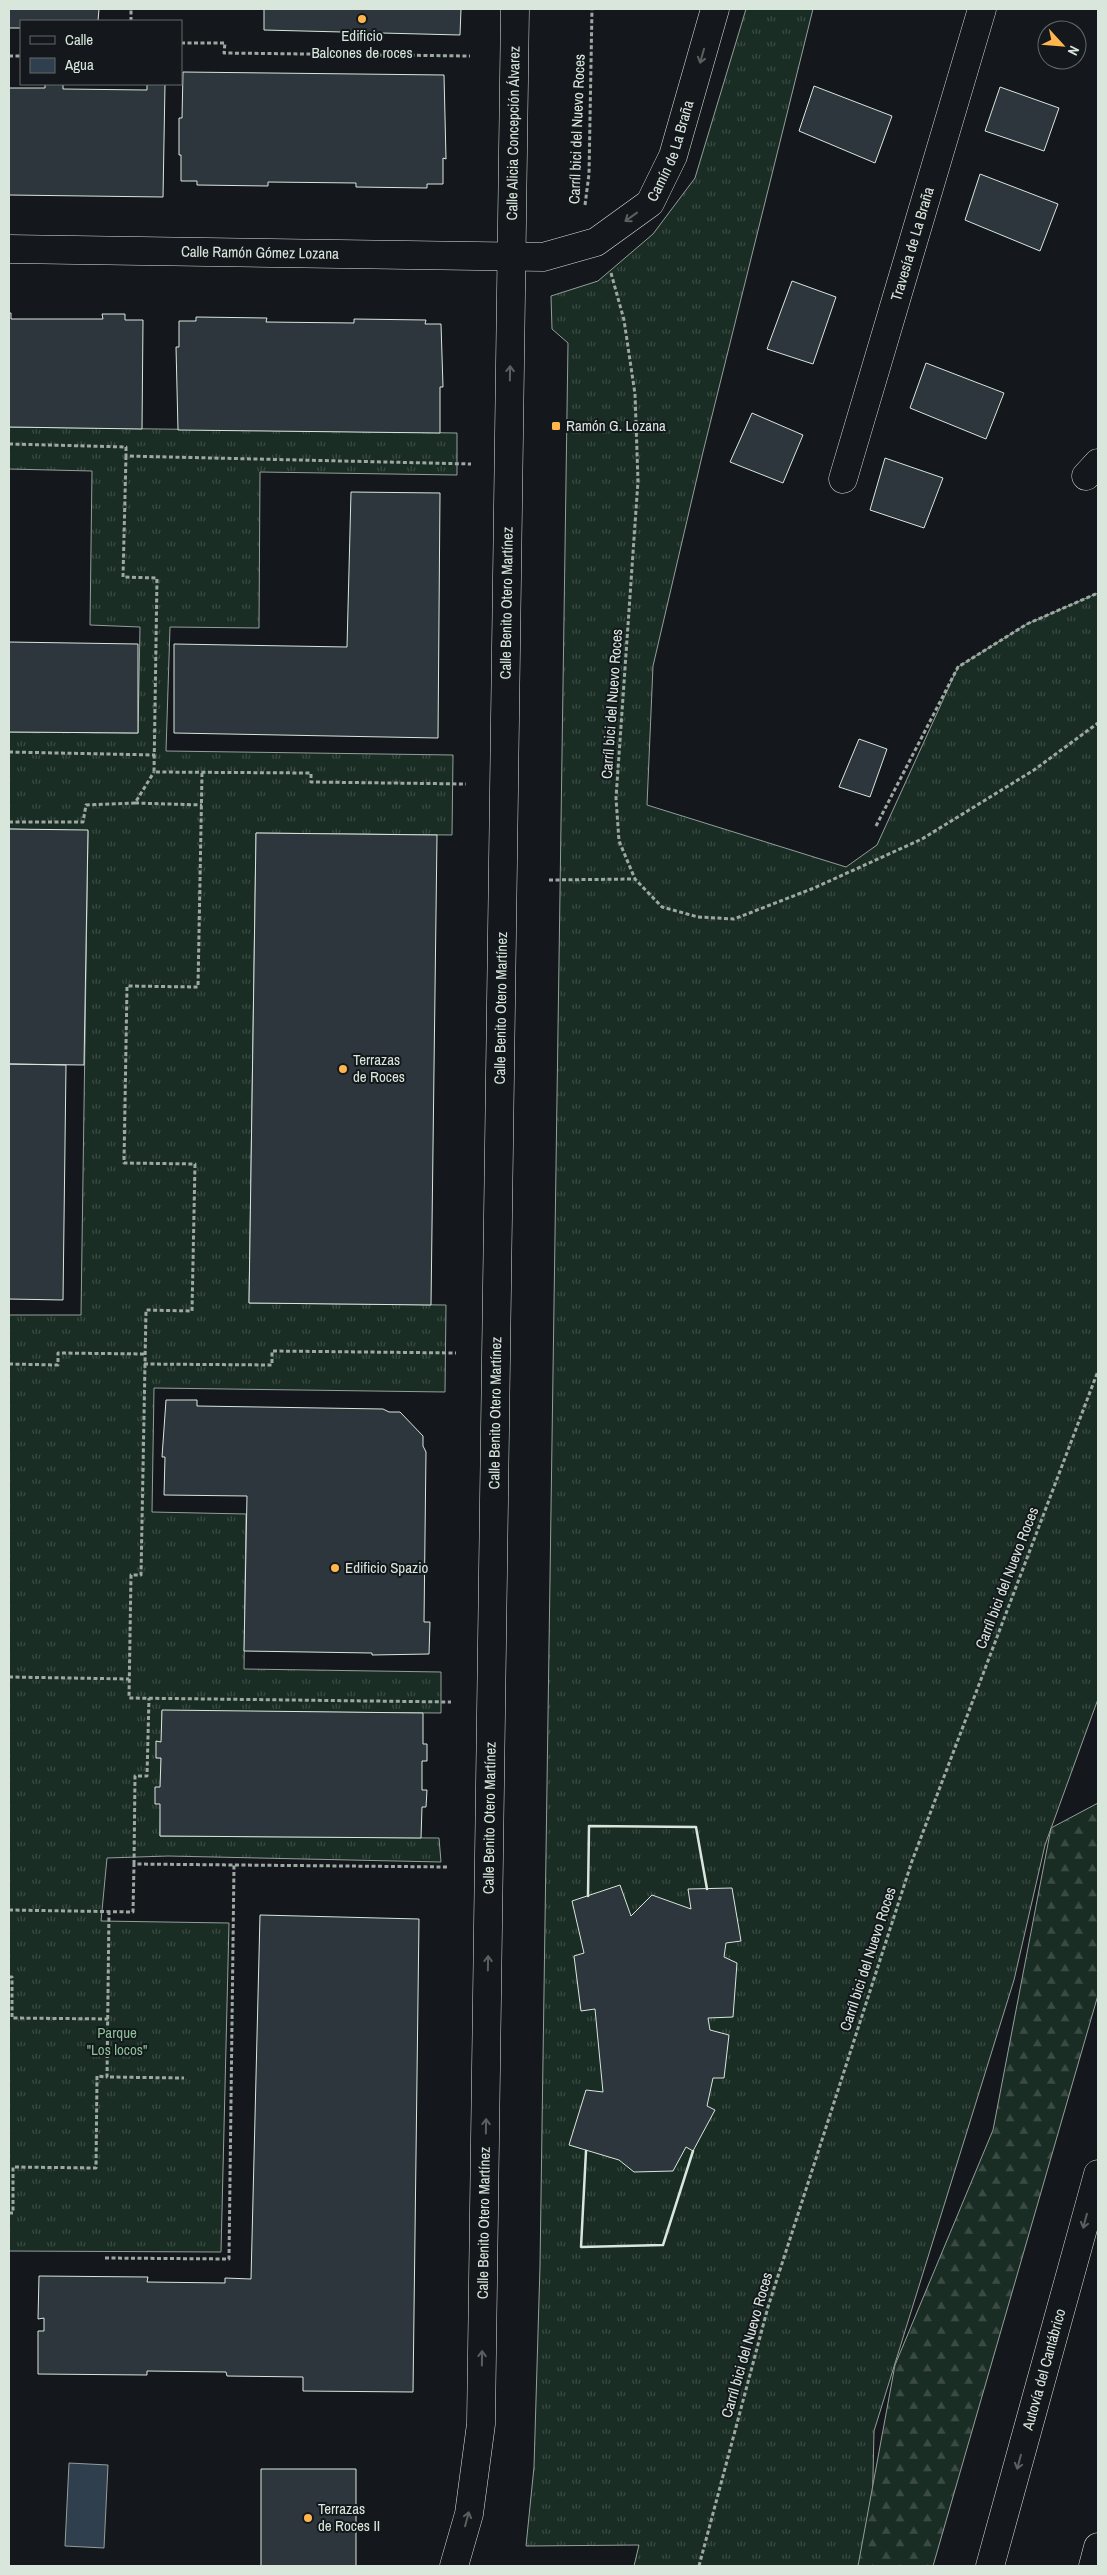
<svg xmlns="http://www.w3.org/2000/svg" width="1107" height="2575" viewBox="0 0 1107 2575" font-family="'Archivo Narrow',sans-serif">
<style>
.grass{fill:url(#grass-tufts);stroke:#939e99}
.forest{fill:url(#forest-firs);stroke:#939e99}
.water{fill:#2f3f4d;stroke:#939e99}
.building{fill:#2c363c;stroke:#d8e6dc}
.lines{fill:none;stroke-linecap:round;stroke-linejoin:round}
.minor-casing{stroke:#d8e6dc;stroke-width:29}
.highway-casing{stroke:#d8e6dc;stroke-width:29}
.path{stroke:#9da8a2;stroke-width:3;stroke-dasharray:4 2.5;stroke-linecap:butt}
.minor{stroke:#14181c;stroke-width:28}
.highway{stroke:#14181c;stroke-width:28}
.wall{stroke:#d8e6dc;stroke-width:2.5}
.oneway{stroke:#59605f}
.poi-dot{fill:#ffb74d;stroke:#14181c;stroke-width:2}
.labels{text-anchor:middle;stroke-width:4;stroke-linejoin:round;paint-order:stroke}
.poi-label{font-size:15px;fill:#d8e6dc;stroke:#14181c;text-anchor:start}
.street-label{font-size:15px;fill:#d8e6dc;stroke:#14181c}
.park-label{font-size:15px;fill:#8ac095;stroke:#14181c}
</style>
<defs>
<pattern id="grass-tufts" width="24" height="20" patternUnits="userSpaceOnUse" patternTransform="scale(1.25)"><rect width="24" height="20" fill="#1a2d24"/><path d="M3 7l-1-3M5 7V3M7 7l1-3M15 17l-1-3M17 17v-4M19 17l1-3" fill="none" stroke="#3b4b43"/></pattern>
<pattern id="forest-firs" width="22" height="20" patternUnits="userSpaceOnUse" patternTransform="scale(1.25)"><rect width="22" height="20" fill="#1a2d24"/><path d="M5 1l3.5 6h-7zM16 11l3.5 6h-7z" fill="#3b4b43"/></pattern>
</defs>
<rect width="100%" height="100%" fill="#14181c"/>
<path class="grass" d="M746 9H813L703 452 653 666 647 805 846 867 877 845 958 667 1027 624 1098 593V1699L1045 1845 1014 1980 874 2431 871 2566H634L639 2545 526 2546 534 2467 540 2266 568 343 552 329 551 296 598 281 653 234 695 178Z
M9 427 457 433V475L260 472 259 628 170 627 166 751 453 755 452 835 256 833 249 1303 446 1305 445 1392 154 1388 152 1512 246 1514 244 1669 441 1672V1713L162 1711 160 1836 439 1838 441 1862 168 1856 107 1858 101 1921 229 1923 221 2252 9 2251V1315H81L88 831 9 829V732L138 733 140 627 90 625 92 471 9 469Z"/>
<path class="forest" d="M1098 1803V1995L933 2566H858L895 2365 993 2130 1051 1828Z"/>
<path class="water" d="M69 2463 108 2465 104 2548 65 2546Z"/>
<path class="building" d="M9 9H99L98 21H21V28H9Z
M264 9H461L460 35 264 30Z
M183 72 444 75 446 159 443 158V184H427V188L356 187V183L268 182V186L197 185V181H181V155H179V118H182Z
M45 84H63V89L147 90V84H165L163 197 9 195V88H45Z
M814 86 892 116 875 163 799 131Z
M1000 87 1059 108 1044 151 985 131Z
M980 174 1058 204 1040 251 965 220Z
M792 281 836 297 813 364 767 349Z
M9 313H11V319H103L102 314H125V320H143L142 429 9 427Z
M196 317 267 318 266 322 354 323V319L426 320 425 324H441L443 387H440V433L178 430 176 347H179V321H196Z
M926 363 1004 393 986 439 910 408Z
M752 413 803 435 783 483 730 462Z
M885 458 943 478 924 528 870 510Z
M351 492 440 493 438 738 174 733V644L347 647Z
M9 642 138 644V733L9 732Z
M859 739 887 749 870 797 839 787Z
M9 829 88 830 84 1065 9 1064Z
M256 833 437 835 431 1305 249 1303Z
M9 1064 66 1065 63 1300 9 1299Z
M166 1400H197V1406L383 1409 389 1412H400L423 1436V1446L426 1452 424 1622H430L429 1654 372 1655V1653L244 1651 247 1496 164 1495 165 1457H162Z
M162 1710 423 1713V1744H427V1761H422V1790H427L426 1807H422L421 1838 160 1836V1804H155V1787H160L161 1758H156V1741L161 1742Z
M620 1885 631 1916 652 1895 691 1909 688 1889 732 1888 741 1941 726 1943 724 1957 737 1963 733 2017 708 2018 710 2030 729 2035 724 2078H713L707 2106 715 2110 693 2151 686 2147 673 2171 634 2172 619 2160 569 2145 586 2090 603 2092 595 2009 581 2011 574 1956 584 1953 572 1901Z
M260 1915 419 1919 413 2392 303 2391V2377L227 2376 226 2372 147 2371V2375L38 2374V2331H44V2318L38 2319 39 2276 148 2277 147 2282 225 2283V2278L251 2279Z
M261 2469H356V2566H261Z"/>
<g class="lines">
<g class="minor-casing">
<g id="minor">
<path id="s1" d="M9 249 543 257 596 242 650 203 673 156 715 9"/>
<path d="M1086 476 1098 463"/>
<path id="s2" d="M843 479 982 9"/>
<path id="s3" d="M454 2566 469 2514 481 2424 515 9"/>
</g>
</g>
<g class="highway-casing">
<g id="highway">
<path id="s4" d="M990 2566 1098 2174"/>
<path d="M1093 2566 1098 2547"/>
</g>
</g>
<path class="path" d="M131 21V9
M181 43H225L224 53 470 56
M9 56H21
M585 205 589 174 592 9
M611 273 624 320 635 394 638 481 616 798 619 841 635 879 662 907 698 917 734 919 814 888 922 839 1034 770 1098 723
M9 444 126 447V456L471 464
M126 456 123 577 157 578 154 772 311 773V782L466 784
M9 752 155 755
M202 773 198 987 127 986 124 1163 195 1164 192 1311 146 1310 141 1575H131L129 1698 451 1702
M135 803 202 805
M9 822H83L86 805 135 803 154 772
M876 826 958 667 1027 624 1098 593
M549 880 635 879
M9 1364 58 1365V1353L145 1354
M144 1364 272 1365V1351L456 1353
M9 1677 129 1679
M134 1864 135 1776H147L149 1698
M9 1910 133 1912 134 1864 448 1867
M109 1911 107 2077 184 2078
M9 1977H12V2018L108 2019
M9 2213H13V2167L96 2168 97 2076 107 2077
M105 2258 229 2259 234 1865
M699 2566 768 2307 912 1861 1098 1371"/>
<use href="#minor" class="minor"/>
<use href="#highway" class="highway"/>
<path class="wall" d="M588 1896 589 1826 696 1827 707 1889
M586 2151 581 2247 663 2245 693 2151"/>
</g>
<defs><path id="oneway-shaft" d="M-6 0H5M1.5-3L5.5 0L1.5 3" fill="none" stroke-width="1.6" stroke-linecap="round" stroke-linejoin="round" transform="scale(1.25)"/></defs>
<g class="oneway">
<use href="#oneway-shaft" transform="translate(702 56) rotate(106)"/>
<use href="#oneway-shaft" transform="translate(631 217) rotate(144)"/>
<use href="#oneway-shaft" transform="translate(510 373) rotate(-89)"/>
<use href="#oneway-shaft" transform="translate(488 1963) rotate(-89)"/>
<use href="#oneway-shaft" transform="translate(486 2126) rotate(-89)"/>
<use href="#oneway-shaft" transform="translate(1085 2221) rotate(105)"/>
<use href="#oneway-shaft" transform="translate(482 2358) rotate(-89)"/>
<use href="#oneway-shaft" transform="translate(1019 2462) rotate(105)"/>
<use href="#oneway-shaft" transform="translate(467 2519) rotate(-75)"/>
</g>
<g class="poi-dot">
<circle cx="362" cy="19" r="5"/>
<rect x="551" y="421" width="10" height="10" rx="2.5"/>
<circle cx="343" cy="1069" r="5"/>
<circle cx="335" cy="1568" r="5"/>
<circle cx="308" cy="2518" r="5"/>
</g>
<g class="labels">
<g class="poi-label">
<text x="362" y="41" text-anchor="middle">Edificio<tspan x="362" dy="17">Balcones de roces</tspan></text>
<text x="566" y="431">Ramón G. Lozana</text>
<text x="353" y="1065">Terrazas<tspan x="353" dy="17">de Roces</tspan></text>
<text x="345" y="1573">Edificio Spazio</text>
<text x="318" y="2514">Terrazas<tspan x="318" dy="17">de Roces II</tspan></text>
</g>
<g class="street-label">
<text transform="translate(577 129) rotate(-88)" y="5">Carríl bici del Nuevo Roces</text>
<text dy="5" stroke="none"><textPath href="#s3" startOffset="2436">Calle Alicia Concepción Álvarez</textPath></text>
<text dy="5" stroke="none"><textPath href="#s1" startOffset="712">Camín de La Braña</textPath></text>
<text dy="5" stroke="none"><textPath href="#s2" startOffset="245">Travesía de La Braña</textPath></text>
<text dy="5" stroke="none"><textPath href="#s1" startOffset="251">Calle Ramón Gómez Lozana</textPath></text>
<text dy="5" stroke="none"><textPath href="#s3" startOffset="1966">Calle Benito Otero Martínez</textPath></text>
<text transform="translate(612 704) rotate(-86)" y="5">Carríl bici del Nuevo Roces</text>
<text dy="5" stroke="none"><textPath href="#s3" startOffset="1561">Calle Benito Otero Martínez</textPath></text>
<text dy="5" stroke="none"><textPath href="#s3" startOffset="1156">Calle Benito Otero Martínez</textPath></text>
<text transform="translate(1007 1578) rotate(-69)" y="5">Carríl bici del Nuevo Roces</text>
<text dy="5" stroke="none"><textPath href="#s3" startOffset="751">Calle Benito Otero Martínez</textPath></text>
<text transform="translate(868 1959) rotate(-72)" y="5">Carríl bici del Nuevo Roces</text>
<text dy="5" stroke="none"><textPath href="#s3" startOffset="346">Calle Benito Otero Martínez</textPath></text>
<text transform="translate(747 2345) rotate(-74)" y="5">Carríl bici del Nuevo Roces</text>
<text dy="5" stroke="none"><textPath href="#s4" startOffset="204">Autovía del Cantábrico</textPath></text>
</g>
<g class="park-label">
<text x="117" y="2038">Parque<tspan x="117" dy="17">"Los locos"</tspan></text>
</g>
</g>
<rect width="1107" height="2575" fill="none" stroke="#d8e6dc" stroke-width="20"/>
<rect x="20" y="20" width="162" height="65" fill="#14181c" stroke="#626a69"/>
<rect x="30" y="36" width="25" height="8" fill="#14181c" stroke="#626a69"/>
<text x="65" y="45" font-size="15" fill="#d8e6dc">Calle</text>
<rect x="30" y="58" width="25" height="15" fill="#2f3f4d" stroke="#626a69"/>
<text x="65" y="70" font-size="15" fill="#d8e6dc">Agua</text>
<g transform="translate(1062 45) rotate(116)"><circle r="24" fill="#14181c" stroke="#626a69"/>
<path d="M0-4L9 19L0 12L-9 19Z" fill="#ffb74d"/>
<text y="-8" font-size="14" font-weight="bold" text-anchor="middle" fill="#d8e6dc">N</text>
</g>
</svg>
